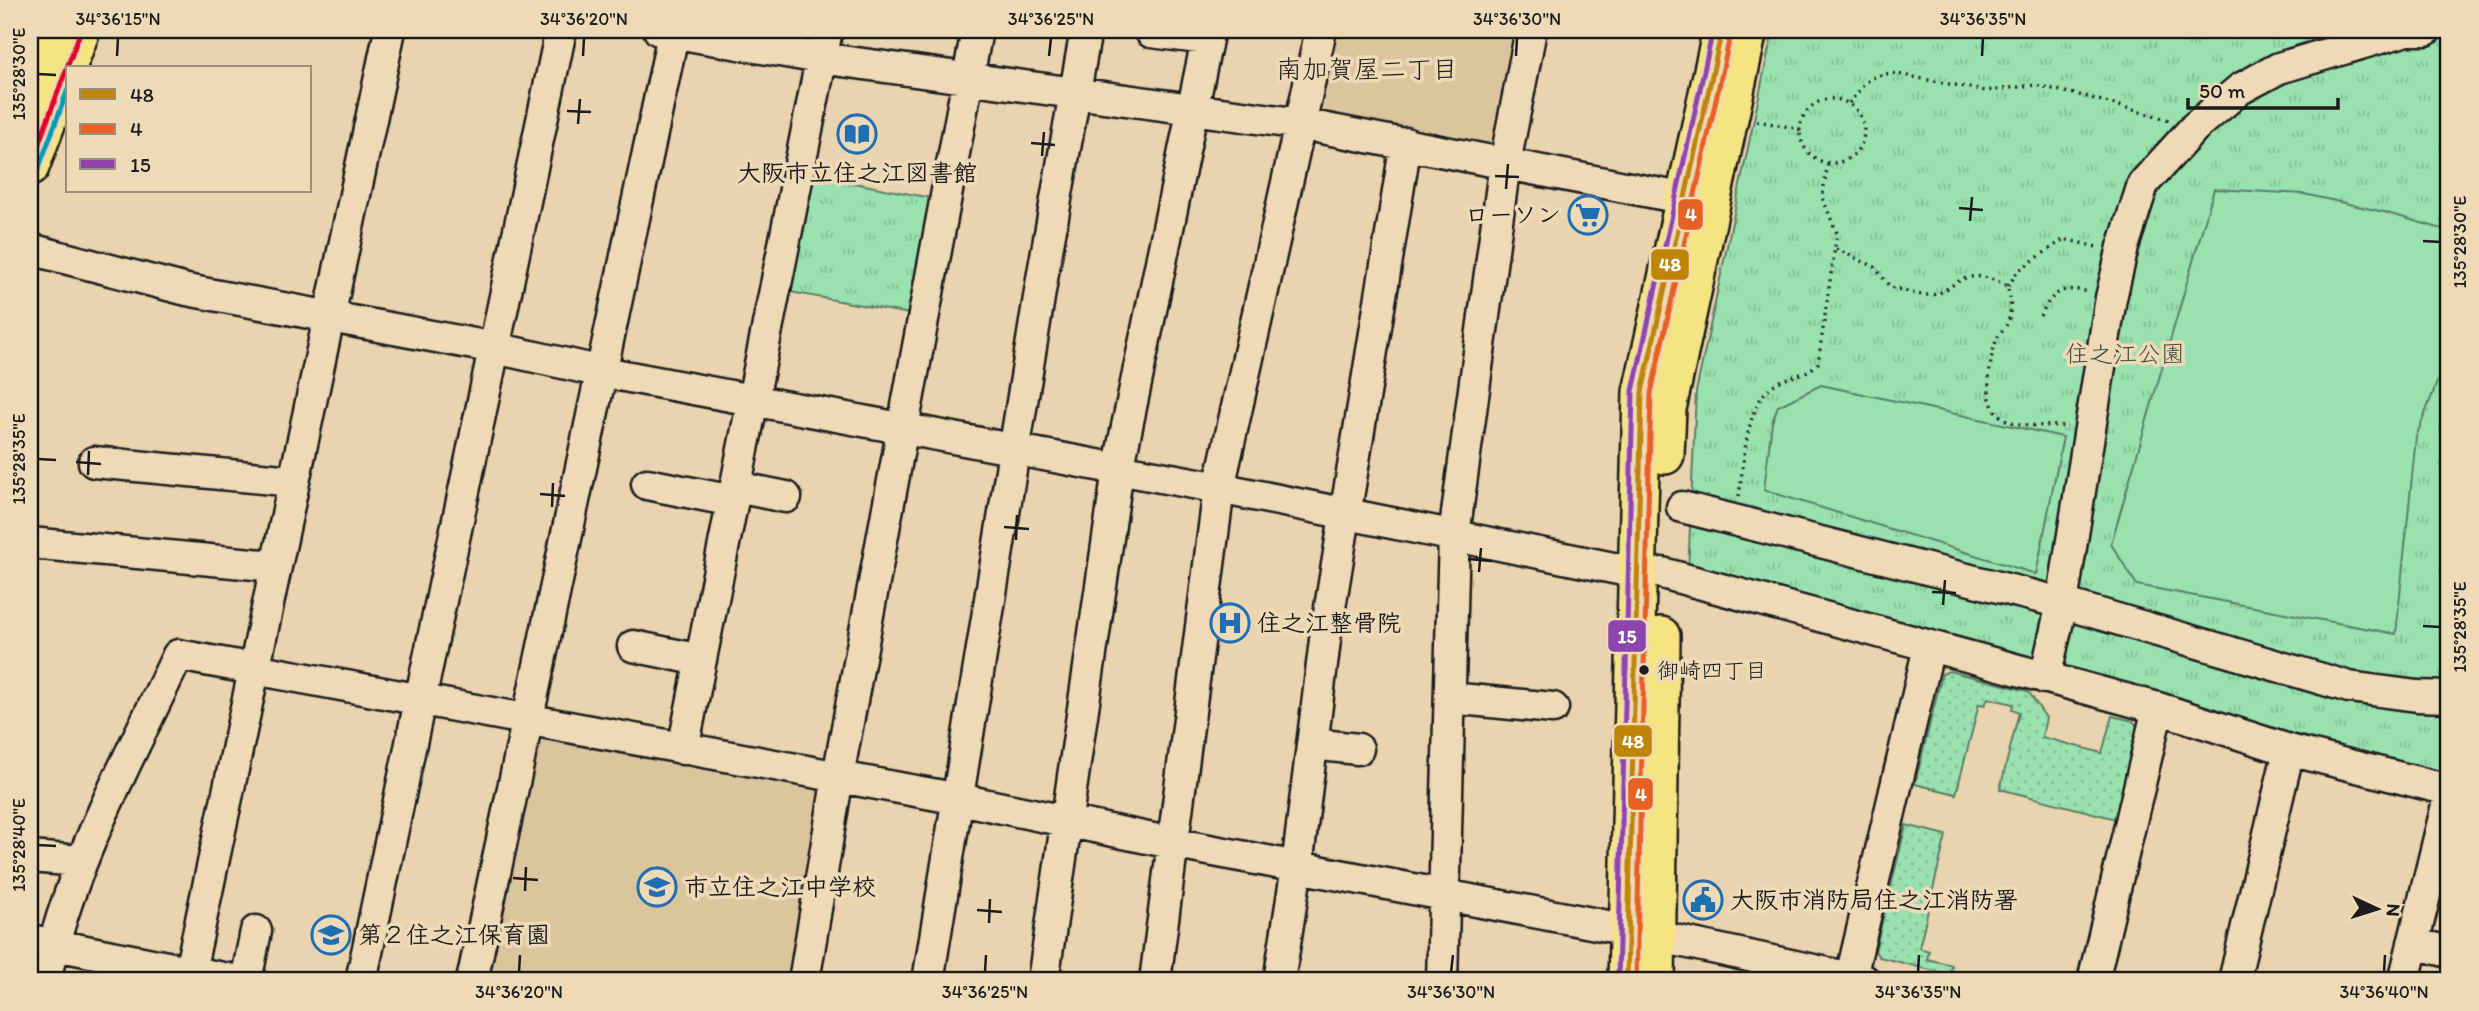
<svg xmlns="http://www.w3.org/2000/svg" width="2479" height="1011" viewBox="0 0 2479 1011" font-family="Itim,'Klee One',sans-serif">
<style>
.built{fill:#dbc59f}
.grass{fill:url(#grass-dots);stroke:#5a7e66;stroke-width:2}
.park{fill:url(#park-tufts);stroke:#5a7e66;stroke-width:2}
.pitch{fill:#99e1af;stroke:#5a7e66;stroke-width:2}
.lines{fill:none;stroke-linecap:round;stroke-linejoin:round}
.minor-casing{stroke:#1c1c1c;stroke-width:35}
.major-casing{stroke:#1c1c1c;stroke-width:42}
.path{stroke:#1c1c1c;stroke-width:3.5;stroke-dasharray:2 5;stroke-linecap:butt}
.minor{stroke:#efdab8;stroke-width:30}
.major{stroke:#f6e381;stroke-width:37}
.bus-1-casing{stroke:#efdab8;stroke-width:10}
.bus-2-casing{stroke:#efdab8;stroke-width:10}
.bus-3-casing{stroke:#efdab8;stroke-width:10}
.bus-4-casing{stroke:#efdab8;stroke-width:10}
.bus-5-casing{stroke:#efdab8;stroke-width:10}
.bus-1{stroke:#c08407;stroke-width:5}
.bus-2{stroke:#e76122;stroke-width:5}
.bus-3{stroke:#8e44ad;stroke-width:5}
.bus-4{stroke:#e4002b;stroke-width:5}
.bus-5{stroke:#039bbc;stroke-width:5}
.ticks{fill:none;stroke:#1c1c1c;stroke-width:2.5}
.bus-dot{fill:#1c1c1c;stroke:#efdab8;stroke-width:2.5}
.labels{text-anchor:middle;stroke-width:7;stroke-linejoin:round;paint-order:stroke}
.bus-label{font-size:22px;fill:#1c1c1c;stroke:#efdab8;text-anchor:start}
.poi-label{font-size:24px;font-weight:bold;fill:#1c1c1c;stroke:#efdab8;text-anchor:start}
.park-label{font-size:24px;fill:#3b4d41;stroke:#efdab8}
.neighbourhood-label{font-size:26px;fill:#1c1c1c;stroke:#efdab8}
.line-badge{stroke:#efdab8;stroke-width:2.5}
.badge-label{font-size:19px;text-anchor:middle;font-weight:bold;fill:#fff}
.neatline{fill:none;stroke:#1c1c1c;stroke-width:2.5}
.ticks-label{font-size:18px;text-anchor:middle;fill:#1c1c1c}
</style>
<defs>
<pattern id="grass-dots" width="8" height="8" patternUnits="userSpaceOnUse" patternTransform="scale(1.75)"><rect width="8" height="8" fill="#99e1af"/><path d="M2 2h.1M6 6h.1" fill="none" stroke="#83c096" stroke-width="1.8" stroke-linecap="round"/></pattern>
<pattern id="park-tufts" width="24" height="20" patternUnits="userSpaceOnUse" patternTransform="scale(1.75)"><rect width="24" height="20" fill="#99e1af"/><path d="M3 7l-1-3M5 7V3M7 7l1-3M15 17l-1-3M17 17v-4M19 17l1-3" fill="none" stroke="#83c096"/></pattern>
</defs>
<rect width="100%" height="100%" fill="#ead4af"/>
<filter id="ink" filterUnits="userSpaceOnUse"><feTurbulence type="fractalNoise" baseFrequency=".0143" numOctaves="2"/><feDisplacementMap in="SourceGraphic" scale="14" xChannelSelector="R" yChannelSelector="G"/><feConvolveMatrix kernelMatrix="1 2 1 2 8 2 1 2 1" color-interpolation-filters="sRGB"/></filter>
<g filter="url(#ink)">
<path class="built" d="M1331 30H1518L1494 142 1483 149 1322 117 1316 108Z
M548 738 814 786 822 792 787 981H489L539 745Z"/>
<path class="grass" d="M1949 671 2028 691 2046 718 2042 737 2102 753 2112 716 2133 721 2142 732 2120 820 2000 789 2019 712 2012 709 2013 704 1988 698 1985 705 1979 704 1956 794 1915 784 1942 674Z
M1906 825 1946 835 1919 948 1929 951 1927 959 1952 965 1950 975 1879 957 1875 951Z"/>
<path class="park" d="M1773 30H2449V780L1688 572 1696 392Z
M808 174 931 198 910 314 785 291Z"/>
<path class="pitch" d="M2214 189 2304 194 2384 212 2449 231V351L2416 437 2396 634 2137 585 2111 544Z
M1821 385 2063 437 2036 574 1764 490 1772 422 1778 406Z"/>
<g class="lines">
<g class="minor-casing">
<path id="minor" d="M659 30 820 58 1301 124 1707 203
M1151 32 1207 39
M30 249 187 290 495 348 603 372 1219 488 1638 573
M94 462 293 481
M647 484 733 501
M736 487 786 497
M1682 507 2062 603 2349 687 2417 696 2449 697
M30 543 275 566
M1662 573 2158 708 2289 750 2449 790
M633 646 701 660
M2045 678 2062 603 2111 298 2123 247 2143 184 2195 127 2240 89 2279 68 2407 30H2426
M1450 698 1553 708
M1312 744 1358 749
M683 749 827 30
M30 857 81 861
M30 940 238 981
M2413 943 2449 952
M45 981C69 866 128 761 178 655L959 799 1172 843 1628 930 1865 981
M188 981 390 30
M246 981 256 931
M361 981 561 30
M472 981 674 30
M804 981 838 776 977 30
M928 981 1043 273 1086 30
M1043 981 1118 470 1209 30
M1155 981 1219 488 1321 30
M1279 981 1297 867 1326 632 1406 143
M1442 981 1454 535 1505 163 1531 30
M1850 981 1929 647
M2093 981 2158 708
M2234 981 2289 750
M2404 981 2449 797"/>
</g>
<g class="major-casing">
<path id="major" d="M30 94 54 30
M30 167 81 30
M1665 455 1667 409 1748 30
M1627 981 1642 392 1722 30
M1656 981 1661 636"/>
</g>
<path class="path" d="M2214 30 2229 34
M1800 131a32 32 0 1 1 64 0a32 32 0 1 1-64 0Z
M1849 103 1865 83 1876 76 1892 73 1986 91 2035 85 2088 97 2169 120
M1757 121 1800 129
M1836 249 1875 267 1890 287C1902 289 1917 296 1929 295 1939 295 1947 289 1954 284 1973 271 1989 277 2007 286 2011 297 2012 313 2007 324 2005 328 2000 332 1998 337 1992 349 1990 365 1989 379 1985 432 2027 425 2066 426
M2008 286 2018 271 2064 239 2097 247
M2040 316C2053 292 2061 285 2089 292
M1739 496C1744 464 1745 402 1775 384 1789 375 1807 376 1818 363L1837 233 1822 197 1828 163"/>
<use href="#minor" class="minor"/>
<use href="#major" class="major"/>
<g class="bus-1-casing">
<path id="bus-1" d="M1627 981 1642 392 1722 30"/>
</g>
<g class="bus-2-casing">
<path id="bus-2" d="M1636 981 1651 393 1731 32"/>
</g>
<g class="bus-3-casing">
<path id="bus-3" d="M1618 981 1633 391 1713 30"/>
</g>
<g class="bus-4-casing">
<path id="bus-4" d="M30 167 81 30"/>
</g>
<g class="bus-5-casing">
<path id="bus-5" d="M38 170 68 89"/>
</g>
<use href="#bus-1" class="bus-1"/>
<use href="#bus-2" class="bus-2"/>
<use href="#bus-3" class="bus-3"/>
<use href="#bus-4" class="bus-4"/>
<use href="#bus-5" class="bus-5"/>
</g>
</g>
<path class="ticks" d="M117 56 118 38M583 56 584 38M1049 56 1051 38M1516 56 1517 38M1982 56 1983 38M38 74 56 75M567 111 591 112M578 124 580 99M1031 143 1055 145M1042 156 1044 132M1495 176 1519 177M1506 189 1508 164M1959 208 1983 210M1970 221 1972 197M2423 241 2440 242M38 459 56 460M76 462 101 464M88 475 89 451M540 494 565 496M552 507 553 483M1004 527 1029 529M1016 540 1017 515M1468 559 1492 561M1479 572 1481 548M1932 592 1956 593M1943 605 1945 580M2423 626 2440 627M38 845 56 846M513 878 538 880M525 891 526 867M977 910 1002 912M989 923 990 899M519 972 520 955M985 972 986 955M1451 972 1453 955M1918 972 1919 955M2384 972 2385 955"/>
<defs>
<g id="library-ring" transform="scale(2.0125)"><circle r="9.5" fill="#efdab8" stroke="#1f6fb2" stroke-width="1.5"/><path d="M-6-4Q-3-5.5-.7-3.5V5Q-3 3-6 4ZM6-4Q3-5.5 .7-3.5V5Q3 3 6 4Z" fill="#1f6fb2"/></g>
<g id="supermarket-ring" transform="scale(2.0125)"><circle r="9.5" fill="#efdab8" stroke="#1f6fb2" stroke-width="1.5"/><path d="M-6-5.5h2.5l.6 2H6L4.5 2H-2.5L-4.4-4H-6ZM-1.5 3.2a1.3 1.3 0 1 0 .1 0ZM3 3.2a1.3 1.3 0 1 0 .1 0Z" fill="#1f6fb2"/></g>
<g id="hospital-ring" transform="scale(2.0125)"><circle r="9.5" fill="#efdab8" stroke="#1f6fb2" stroke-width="1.5"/><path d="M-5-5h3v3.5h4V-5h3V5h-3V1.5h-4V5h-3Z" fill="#1f6fb2"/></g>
<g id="school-ring" transform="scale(2.0125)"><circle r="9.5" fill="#efdab8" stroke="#1f6fb2" stroke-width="1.5"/><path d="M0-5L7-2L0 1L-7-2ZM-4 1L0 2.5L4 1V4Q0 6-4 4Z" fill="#1f6fb2"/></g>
<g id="civic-ring" transform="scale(2.0125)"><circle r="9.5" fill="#efdab8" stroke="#1f6fb2" stroke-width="1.5"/><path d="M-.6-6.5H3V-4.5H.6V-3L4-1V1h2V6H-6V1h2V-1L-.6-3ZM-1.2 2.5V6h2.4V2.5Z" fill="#1f6fb2"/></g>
</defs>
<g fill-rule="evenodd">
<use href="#library-ring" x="857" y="134"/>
<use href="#supermarket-ring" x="1588" y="215"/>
<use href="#hospital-ring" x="1230" y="623"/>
<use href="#school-ring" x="657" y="887"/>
<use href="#civic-ring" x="1703" y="900"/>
<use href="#school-ring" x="331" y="935"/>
</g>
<circle class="bus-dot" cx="1644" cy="670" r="6"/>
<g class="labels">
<g class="bus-label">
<text x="1657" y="678">御崎四丁目</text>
</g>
<g class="poi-label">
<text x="857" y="181" text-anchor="middle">大阪市立住之江図書館</text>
<text x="1561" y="223" text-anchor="end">ローソン</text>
<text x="1257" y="631">住之江整骨院</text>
<text x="684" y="895">市立住之江中学校</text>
<text x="1730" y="908">大阪市消防局住之江消防署</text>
<text x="358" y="943">第２住之江保育園</text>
</g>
<g class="park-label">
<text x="2125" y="362">住之江公園</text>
</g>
<g class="neighbourhood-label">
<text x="1367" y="78">南加賀屋二丁目</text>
</g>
</g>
<g class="line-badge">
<rect x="1677" y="198" width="27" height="33" rx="7" fill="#e76122"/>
<rect x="1650" y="248" width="40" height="33" rx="7" fill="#c08407"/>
<rect x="1607" y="619" width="40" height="34" rx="7" fill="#8e44ad"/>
<rect x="1613" y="724" width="40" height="34" rx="7" fill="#c08407"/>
<rect x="1627" y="777" width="27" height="34" rx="7" fill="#e76122"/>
</g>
<g class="badge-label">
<text x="1691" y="221">4</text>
<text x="1670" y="271">48</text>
<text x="1627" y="643">15</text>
<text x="1633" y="748">48</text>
<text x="1641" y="801">4</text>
</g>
<rect width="2479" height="1011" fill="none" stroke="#efdab8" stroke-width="77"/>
<rect x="66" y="66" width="245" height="126" fill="#efdab8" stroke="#9b8e7a" stroke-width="2"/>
<rect x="80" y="89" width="35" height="10" fill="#c08407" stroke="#9b8e7a" stroke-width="2"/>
<text x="130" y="102" font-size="21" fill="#1c1c1c">48</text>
<rect x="80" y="124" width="35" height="10" fill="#e76122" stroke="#9b8e7a" stroke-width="2"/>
<text x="130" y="136" font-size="21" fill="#1c1c1c">4</text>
<rect x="80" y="159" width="35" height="10" fill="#8e44ad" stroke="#9b8e7a" stroke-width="2"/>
<text x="130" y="172" font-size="21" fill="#1c1c1c">15</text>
<g transform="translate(2377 909) rotate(94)" stroke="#efdab8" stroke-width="5" paint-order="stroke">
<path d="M0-5L12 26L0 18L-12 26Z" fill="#1c1c1c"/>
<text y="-10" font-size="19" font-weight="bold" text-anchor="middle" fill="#1c1c1c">N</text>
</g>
<path d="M2188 98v10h150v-10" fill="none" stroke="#1c1c1c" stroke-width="3.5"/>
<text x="2199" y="98" font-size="21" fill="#1c1c1c" stroke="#efdab8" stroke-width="5" paint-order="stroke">50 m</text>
<rect x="38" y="38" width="2402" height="934" class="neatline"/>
<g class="ticks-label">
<text x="118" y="25">34°36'15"N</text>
<text x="584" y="25">34°36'20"N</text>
<text x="1051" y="25">34°36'25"N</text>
<text x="1517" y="25">34°36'30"N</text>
<text x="1983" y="25">34°36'35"N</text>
<text transform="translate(19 74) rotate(-90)" y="6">135°28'30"E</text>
<text transform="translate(2460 242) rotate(-90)" y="6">135°28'30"E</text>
<text transform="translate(19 459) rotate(-90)" y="6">135°28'35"E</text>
<text transform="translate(2460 627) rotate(-90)" y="6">135°28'35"E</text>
<text transform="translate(19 845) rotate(-90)" y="6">135°28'40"E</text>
<text x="519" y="998">34°36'20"N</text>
<text x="985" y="998">34°36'25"N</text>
<text x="1451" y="998">34°36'30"N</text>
<text x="1918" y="998">34°36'35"N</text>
<text x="2384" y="998">34°36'40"N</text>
</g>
</svg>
